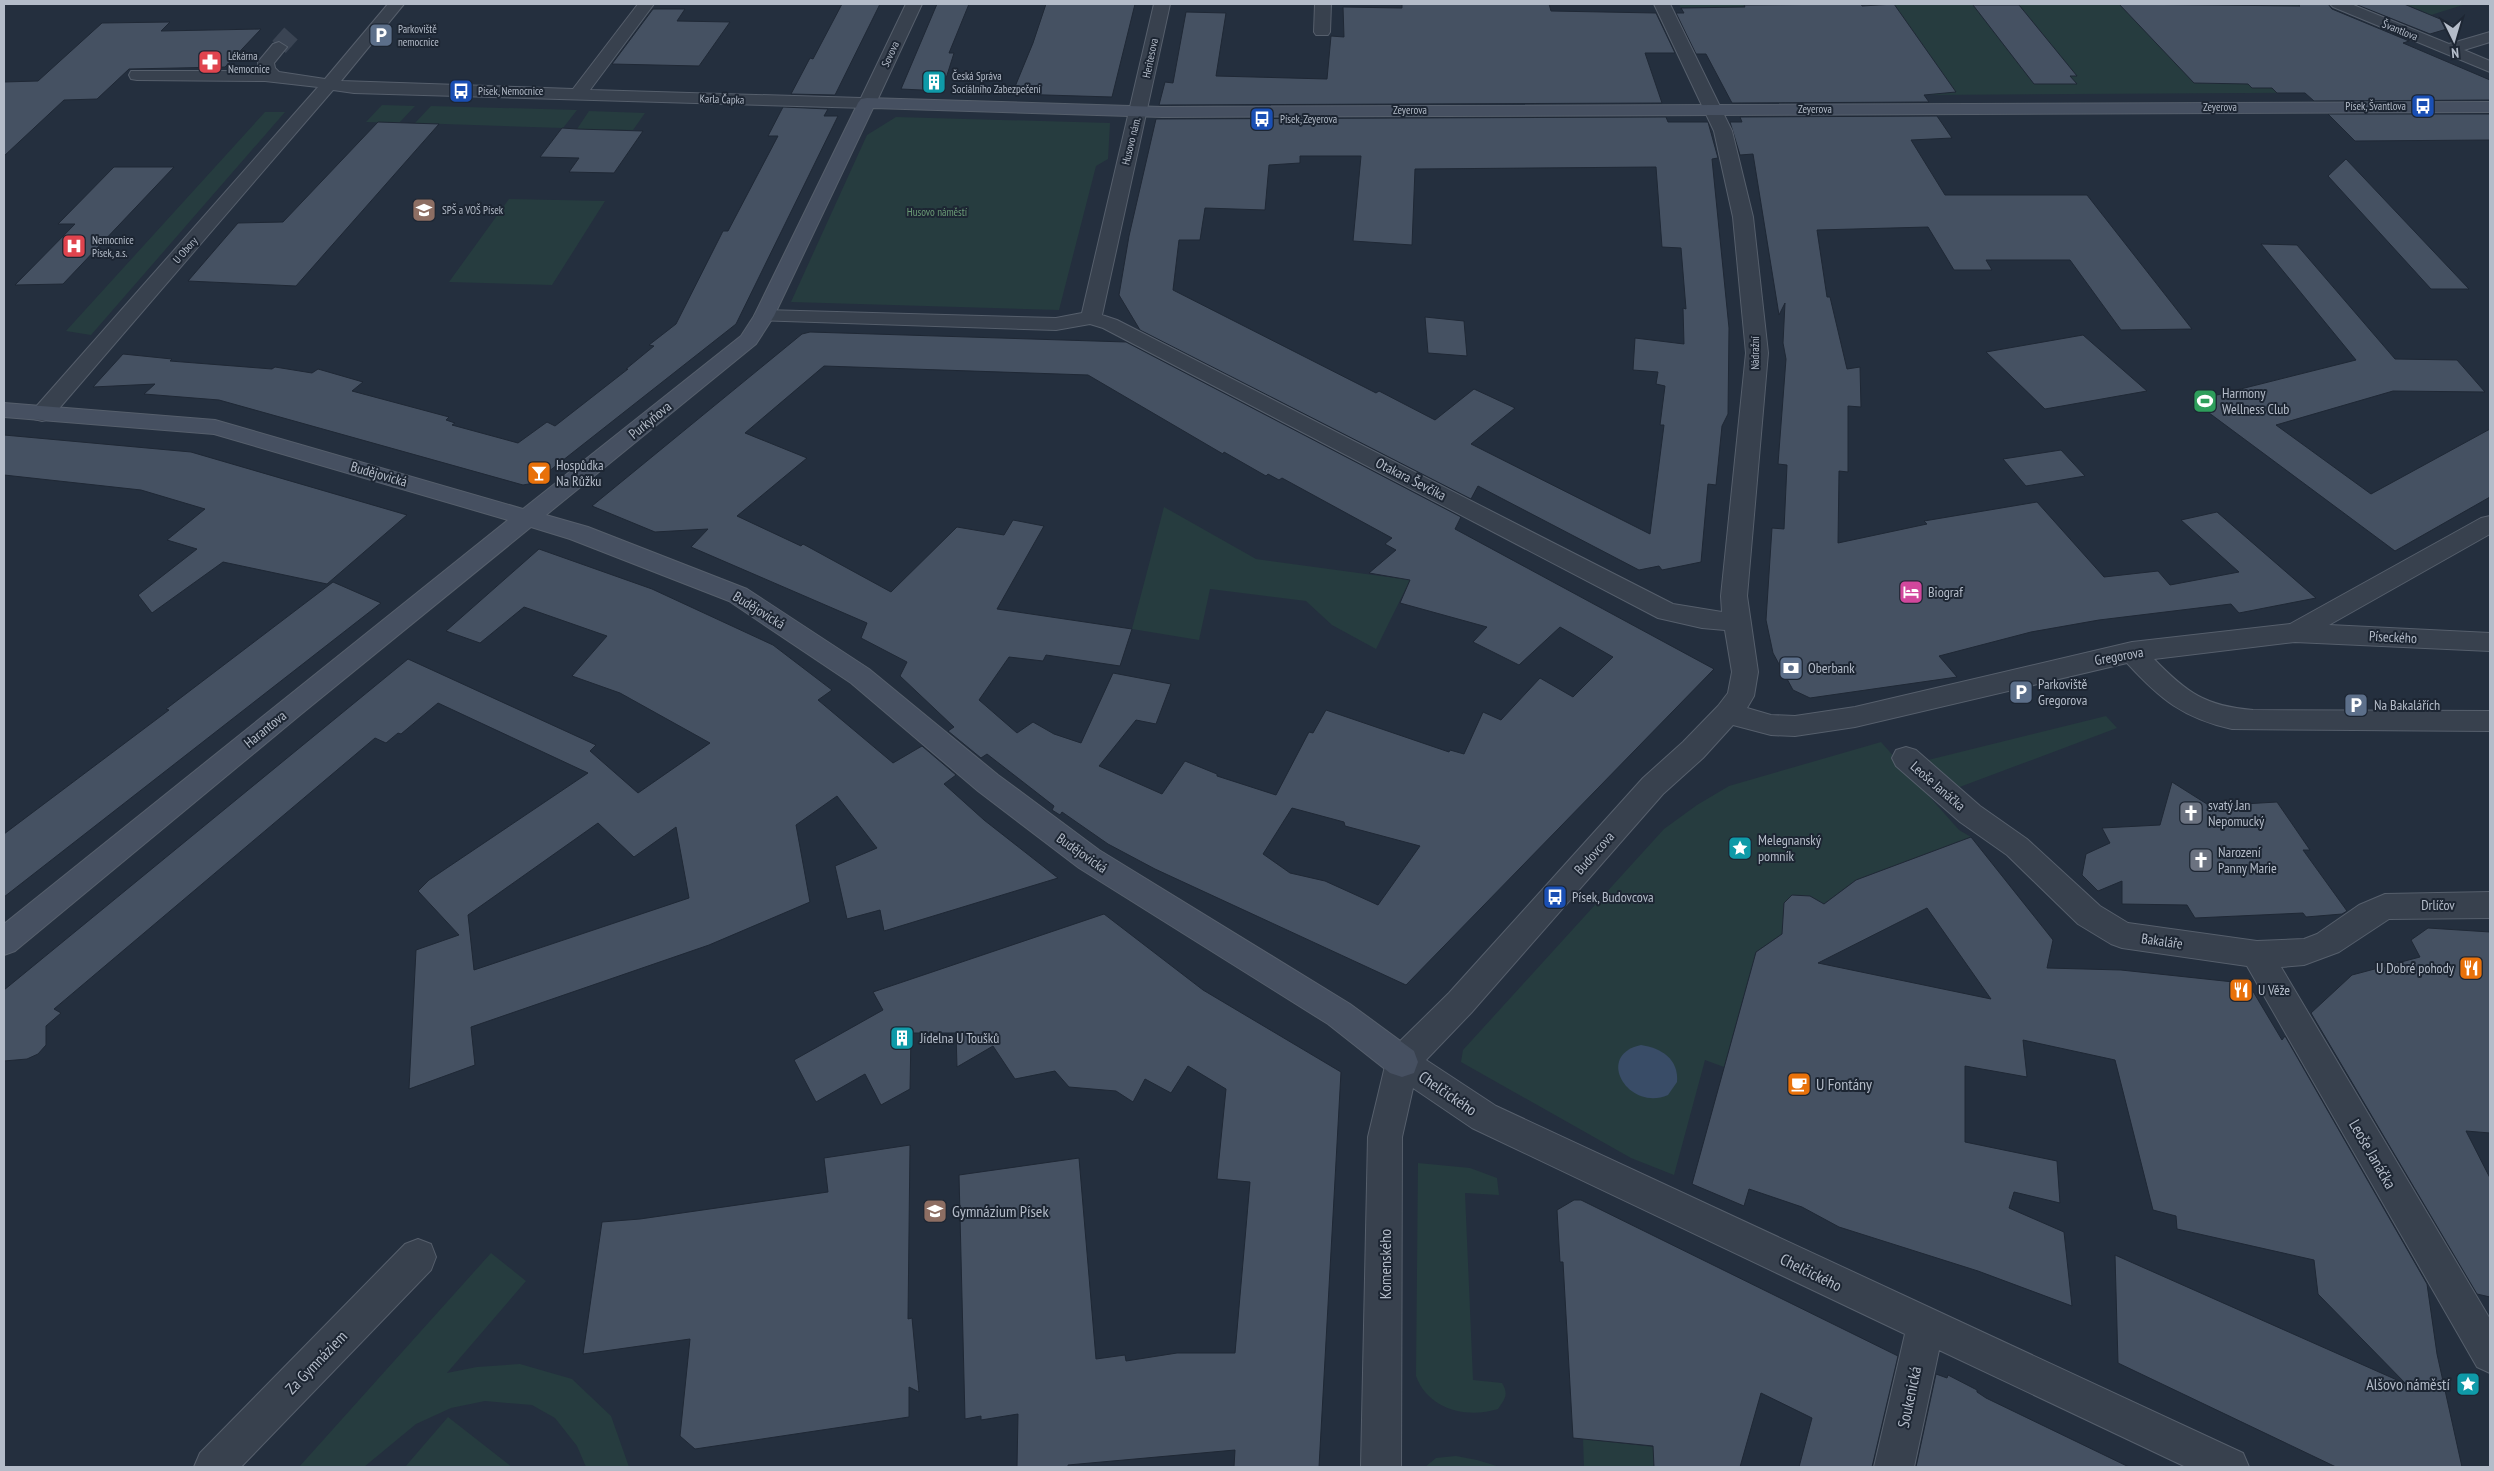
<svg xmlns="http://www.w3.org/2000/svg" width="2494" height="1471" viewBox="0 0 2494 1471" font-family="'PT Sans Narrow',sans-serif">
<style>
.green{fill:#263c3f}
.water{fill:#394c67}
.building{fill:#455162;stroke:#1f2835;fill-rule:evenodd}
.lines{fill:none;stroke-linecap:round;stroke-linejoin:round}
.street-tunnel{stroke:#3a4453;stroke-width:18;stroke-dasharray:18 9;stroke-linecap:butt}
.street-casing{stroke:#565f6c;stroke-width:2}
.secondary-casing{stroke:#565f6c;stroke-width:2}
.street{fill:#38414e;fill-rule:evenodd}
.secondary{fill:#465061;fill-rule:evenodd}
.labels{text-anchor:middle;stroke-width:4;stroke-linejoin:round;paint-order:stroke}
.far-poi-label{font-size:11px;fill:#b4bcc9;stroke:#1d2633;text-anchor:start}
.far-street-label{font-size:11px;fill:#b4bcc9;stroke:#1d2633}
.far-park-label{font-size:11px;fill:#6b9a76;stroke:#1d2633}
.poi-label{font-size:14px;fill:#b4bcc9;stroke:#1d2633;text-anchor:start}
.street-label{font-size:14px;fill:#b4bcc9;stroke:#1d2633}
.near-poi-label{font-size:16px;fill:#b4bcc9;stroke:#1d2633;text-anchor:start}
.near-street-label{font-size:16px;fill:#b4bcc9;stroke:#1d2633}
</style>
<rect width="100%" height="100%" fill="#242f3e"/>
<path class="green" d="M1679 4H1801L1817 32 1883 34 1864 4H2297L2300 6H2277L2416 92 1921 95 1727 26 1716 7 1681 8Z
M2405 4H2466L2431 15Z
M382 105 415 106 399 123 366 122Z
M431 106 577 110 563 128 415 123Z
M589 111 645 113 633 130 577 129Z
M265 112H285L91 335 66 331Z
M896 117 1110 123 1108 159 1096 166 1059 310 791 302 867 135Z
M509 199 605 201 552 285 449 282Z
M1164 507 1256 559 1410 580 1376 649 1332 625 1306 601 1210 589 1199 640 1132 629Z
M2106 716 2117 728 1957 788 1924 761Z
M1881 742 1959 830 1971 837 1856 880 1824 904 1810 896 1792 895 1784 903 1783 912 1794 926 1756 952 1724 1067 1705 1060 1674 1175 1631 1158 1461 1062 1463 1050 1664 829 1697 805 1729 786Z
M1418 1163 1470 1168 1497 1178 1499 1195 1465 1193 1473 1380 1502 1383C1509 1394 1505 1399 1498 1409 1466 1419 1428 1409 1416 1376Z
M491 1253 526 1281 447 1373 477 1367 520 1364 572 1379 611 1416 629 1467H586L577 1446 555 1418 532 1405 485 1401 451 1408 416 1424 364 1467H299Z
M448 1417 512 1467H405Z
M1583 1439 1654 1447 1655 1467H1584Z
M1456 1456 1477 1460 1500 1467H1425L1436 1458Z"/>
<path class="water" d="M1641 1045C1661 1048 1679 1059 1677 1082L1668 1095C1628 1112 1594 1055 1641 1045Z"/>
<path class="building" d="M842 4H880L835 95 791 94 810 58 813 59Z
M937 4H969L949 53H954L942 91 901 89Z
M1046 4H1135L1112 97 1012 94 1033 43Z
M1402 4H1549L1551 11 1656 13 1675 53H1645L1662 103 1159 105 1165 82 1173 83 1186 12 1226 13 1216 76 1327 79 1331 36 1344 37 1343 7 1402 8Z
M1861 4 1862 6 1894 4 1956 92 1924 95 1929 102 1732 103 1706 54H1696L1676 13H1684L1681 8 1745 7 1744 5Z
M2119 4 2300 6 2297 4H2328L2332 9 2409 41 2403 43 2490 80V100L2314 101 2305 93H2277L2272 88H2252L2248 84 2194 83Z
M2355 4H2404L2457 26 2430 34Z
M1973 5H2019L2077 76H2070L2077 84H2034Z
M653 9H685L677 21 730 22 699 66 612 64Z
M170 22 161 31 261 29 225 67 129 69 97 99 64 100 4 156V82L38 81 102 23Z
M783 107 828 109 824 116H838L736 324 534 483 523 485 219 400 144 394 155 384 93 387 123 354 172 359 170 361 272 369 275 367 312 373 318 369 363 382 352 391 449 417 446 420 455 423 452 425 518 443 547 422 555 426 628 369H626L654 346 649 345 676 324 723 231H728L778 136H768Z
M2328 114H2490V140L2355 141Z
M1937 116 1952 138 1911 140 1945 195H2087L2192 329 2121 330 2070 260H1986L1992 270H1954L1928 227 1817 230 1827 297H1830L1847 369 1860 367 1861 407 1848 406V472L1839 471 1838 543 1927 524 1924 521 2037 502 2104 577 2158 571 2170 585 2239 572 2181 520 2217 512 2316 598 2239 613 2231 604 2099 620 2031 632 1939 656 1957 677 1810 698 1793 690 1773 653 1766 620 1772 528 1784 529 1787 465 1778 464 1786 359 1783 343 1785 303 1779 315 1753 154 1740 155 1730 122H1742L1740 117Z
M1666 117 1668 122H1708L1718 158 1712 159 1729 328 1728 414 1722 426 1716 485 1708 484 1701 562 1662 570 1659 566 1639 570 1478 486 1471 499 1140 330 1119 295 1129 236 1156 119ZM1300 156H1361L1353 241 1412 245 1415 169 1656 167 1662 247 1681 248 1686 309 1683 308 1684 344 1635 338 1633 370 1658 372 1656 384 1665 386 1660 425H1664L1650 534 1471 444 1515 408 1474 389 1435 420 1379 391 1376 393 1173 290 1179 240H1200L1205 208 1265 210 1269 165 1300 163Z
M378 122 439 124 296 286 188 281 238 223 283 222Z
M562 128 577 129 643 131 614 173 569 172 579 158 540 157Z
M2346 159 2469 289H2431L2328 176Z
M114 167H174L63 284 15 285 75 224H58Z
M2261 244 2297 245 2395 359 2457 360 2485 392 2393 391 2276 425 2371 494 2490 429V497L2395 551 2193 401 2356 360Z
M1425 317 1464 321 1467 356 1428 353Z
M810 332 1126 342 1461 517 1455 529 1714 669 1406 985 1155 869 1108 844 1062 812 1060 815 1052 810 1054 806 987 754 981 758 948 731 954 727 900 676 907 662 861 638 867 623 691 547 708 529 655 532 592 506 802 334ZM824 366 1088 375 1223 454 1224 452 1266 476 1268 474 1279 480 1282 478 1392 538 1385 544 1396 550 1369 573 1410 580 1400 603 1487 627 1473 642 1519 665 1560 627 1613 657 1573 697 1540 678 1501 720 1483 712 1464 754 1450 750 1449 752 1326 710 1313 733 1309 732 1276 795 1217 776V774L1185 761 1162 794 1099 766 1136 720 1156 724 1171 684 1113 673 1081 743 1054 734 1033 722 1017 733 979 700 1009 657 1043 661 1046 655 1120 666 1132 629 997 609 1044 526 1013 520 1004 535 957 527 891 592 803 544 801 546 737 516 807 458 745 433ZM1292 808 1344 822 1345 826 1420 846 1378 905 1325 881 1290 873 1263 854Z
M2083 335 2147 391 2045 409 1986 352Z
M4 435 191 452 407 515 327 584 223 562 152 613 138 595 197 549 167 540 205 509 141 490 4 475Z
M2061 450 2085 476 2026 486 2003 459Z
M539 549 652 589 773 645 832 690 818 700 893 763 922 746 956 775 944 784 984 820 1058 878 884 931 880 910 847 919 835 866 877 848 837 796 796 825 810 902 709 945 471 1027 475 1065 409 1089 416 950 459 935 418 891 429 880 588 773 438 703 401 734 398 733 386 743 375 738 54 1009 61 1013 46 1026V1045L38 1054 27 1059 4 1061V990L408 659 596 745 590 751 638 793 710 743 620 693 572 676 607 636 524 607 480 643 446 631ZM598 823 634 857 676 827 689 898 474 970 468 915Z
M333 582 381 603 4 897V834L169 710 166 709Z
M2172 782 2210 806 2277 802 2310 850H2303L2347 911 2342 914 2306 917 2303 913 2195 918 2187 905 2122 904V881L2098 891 2082 875 2086 854 2110 843 2102 828 2160 825Z
M1971 837 2053 940 2047 968 2121 970 2243 983 2251 988 2282 1040 2285 1036 2427 1284 2437 1354 2462 1467H2336L2118 1363 2115 1255 2406 1384 2318 1294 2314 1260 2177 1229 2176 1216 2153 1210 2115 1060 2023 1040 2027 1077 1965 1066V1142L2057 1161 2060 1203 2014 1192 2009 1208 2064 1232 2072 1306 1978 1271 1839 1227 1802 1207 1749 1189 1744 1206 1692 1184 1756 952 1782 934 1784 903 1792 895 1810 896 1824 904 1856 880ZM1927 908 1991 999 1818 963Z
M1104 914 1203 990 1341 1072 1319 1467H1234L1235 1450 1068 1465V1467H1017L1018 1414 981 1420V1416L965 1419 959 1175 1079 1158 1096 1359 1125 1355 1126 1361 1177 1353H1235L1250 1182 1217 1179 1226 1089 1188 1066 1171 1093 1145 1079 1133 1102 1116 1091 1069 1087 1055 1071 1015 1079 993 1046 957 1067 956 1033H911L910 1089 881 1105 865 1074 816 1102 794 1060 883 1010 873 992Z
M2428 928 2490 932V1133L2466 1131 2490 1178V1297L2477 1294 2311 1013 2352 975 2420 957 2411 940Z
M910 1145 908 1319 912 1318 919 1392 909 1387V1417L695 1449 680 1436 690 1339 583 1354 602 1222 640 1219 828 1192 824 1158Z
M1574 1200H1581L1898 1356 1872 1467H1799L1812 1418 1761 1393 1740 1467H1654L1653 1446 1573 1438 1563 1262H1560L1557 1210Z
M1936 1374 1947 1378 1948 1375 1977 1390V1392L1986 1398 2129 1467H1916Z"/>
<g class="lines">
<path class="street-tunnel" d="M279 47 295 29"/>
<g class="street-casing">
<path id="street" d="M388 4H404L341 81 573 89 638 4H654L590 90 861 98 906 4H922L876 103 873 107 867 108 354 93 333 90 50 419 42 421 34 419 31 414 34 409 318 87 265 81 137 80 131 79 129 75 131 71H259L258 62 273 44 279 42 287 47 274 63 275 68 279 72 325 79Z
M1154 4H1170L1102 315 1117 320 1673 604 1722 612 1721 596 1746 353 1733 217 1714 131 1654 4H1670L1732 131 1753 217 1768 353 1747 596 1758 672 1754 696 1747 708 1771 715 1795 716 1855 707 2132 642 2290 624 2481 518 2490 516V534L2329 625 2490 633V651L2295 642 2154 659C2187 693 2205 706 2253 710L2490 711V731L2232 729C2183 718 2160 699 2127 663L1855 727 1795 736 1771 735 1733 725 1703 758 1663 794 1471 1013 1426 1060 1496 1106 2243 1453 2249 1467H2186L1939 1350 1914 1467H1874L1905 1334 1472 1128 1413 1088 1402 1137 1401 1467H1361L1368 1137 1386 1062 1390 1051 1449 993 1643 778 1683 742 1718 706 1728 693 1732 672 1725 630 1702 628 1658 618 1103 328 1090 324 1056 330 757 320 754 316 757 312 764 310 1056 318 1082 313Z
M1315 4H1331L1330 32 1328 35H1316L1314 32Z
M2330 4H2351L2449 44 2490 32V42L2464 50 2490 61V72L2333 7Z
M1906 747 1916 750 1980 806 2027 839 2100 906 2128 923 2257 941 2304 939 2317 934 2359 905 2385 894 2490 892V918L2389 919 2339 952 2304 965 2281 967 2490 1319V1373L2477 1367 2247 966 2122 948 2111 944 2078 924 2007 855 1960 822 1896 766 1892 758 1896 750Z
M418 1239 431 1244 436 1257 431 1270 241 1467H194L200 1453 405 1244Z"/>
</g>
<g class="secondary-casing">
<path id="secondary" d="M867 98 1162 107 2490 102V112L1162 117 873 108 774 316 756 344 546 515 588 527 747 589 869 669 998 775 1099 850 1350 1004 1414 1051 1418 1062 1414 1073 1402 1077 1390 1073 1328 1024 1079 868 978 791 851 683 729 601 570 539 531 527 300 715 15 951 4 955V924L508 520 214 434 4 417V403L215 420 523 509 741 336 754 316 858 103 861 99Z"/>
</g>
<use href="#street" class="street"/>
<use href="#secondary" class="secondary"/>
</g>
<defs>
<g id="parking-square" transform="scale(1.25)"><rect x="-9" y="-9" width="18" height="18" rx="4" fill="#5c6f8a" stroke="#1d2633"/><path d="M-3.5-5.5H1a3.5 3.5 0 0 1 0 7H-1V5.5H-3.5ZM-1-3.4V-.6H.8a1.4 1.4 0 0 0 0-2.8Z" fill="#fff"/></g>
<g id="pharmacy-square" transform="scale(1.25)"><rect x="-9" y="-9" width="18" height="18" rx="4" fill="#e0444e" stroke="#1d2633"/><path d="M-2-6h4v4h4v4h-4v4h-4v-4h-4v-4h4Z" fill="#fff"/></g>
<g id="building-square" transform="scale(1.25)"><rect x="-9" y="-9" width="18" height="18" rx="4" fill="#0f9aa8" stroke="#1d2633"/><path d="M-4-6H4V6H1V3H-1V6H-4ZM-2.5-4.3h1.7v1.8h-1.7ZM.8-4.3h1.7v1.8H.8ZM-2.5-1h1.7V.8h-1.7ZM.8-1h1.7V.8H.8Z" fill="#fff"/></g>
<g id="bus-square" transform="scale(1.25)"><rect x="-9" y="-9" width="18" height="18" rx="4" fill="#1a4fb4" stroke="#1d2633"/><path d="M-5-6H5V4H4V6H2V4H-2V6H-4V4H-5ZM-3.5-4V0h7V-4ZM-3.5 1.2v1.5H-2V1.2ZM2 1.2v1.5H3.5V1.2Z" fill="#fff"/></g>
<g id="school-square" transform="scale(1.25)"><rect x="-9" y="-9" width="18" height="18" rx="4" fill="#8d6e63" stroke="#1d2633"/><path d="M0-5L7-2L0 1L-7-2ZM-4 1L0 2.5L4 1V4Q0 6-4 4Z" fill="#fff"/></g>
<g id="hospital-square" transform="scale(1.25)"><rect x="-9" y="-9" width="18" height="18" rx="4" fill="#e0444e" stroke="#1d2633"/><path d="M-5-5h3v3.5h4V-5h3V5h-3V1.5h-4V5h-3Z" fill="#fff"/></g>
<g id="stadium-square" transform="scale(1.25)"><rect x="-9" y="-9" width="18" height="18" rx="4" fill="#2e9e5b" stroke="#1d2633"/><path d="M0-5a6.5 5 0 1 0 0 10a6.5 5 0 1 0 0-10ZM-3.5-1.8h7v3.6h-7Z" fill="#fff"/></g>
<g id="bar-square" transform="scale(1.25)"><rect x="-9" y="-9" width="18" height="18" rx="4" fill="#e8710a" stroke="#1d2633"/><path d="M-6-5H6L.8 .8V4.5H3.5V6h-7V4.5H-.8V.8Z" fill="#fff"/></g>
<g id="hotel-square" transform="scale(1.25)"><rect x="-9" y="-9" width="18" height="18" rx="4" fill="#d1479c" stroke="#1d2633"/><path d="M-6-4.5h1.5V1H6V5H4.5V3h-9V5H-6ZM-4 0a1.8 1.8 0 1 1 3.6 0ZM.5 0V-2.5h3Q6-2.5 6 0Z" fill="#fff"/></g>
<g id="bank-square" transform="scale(1.25)"><rect x="-9" y="-9" width="18" height="18" rx="4" fill="#5c6f8a" stroke="#1d2633"/><path d="M-6-4H6V4H-6ZM0-2.3a2.3 2.3 0 1 0 0 4.6a2.3 2.3 0 1 0 0-4.6Z" fill="#fff"/></g>
<g id="church-square" transform="scale(1.25)"><rect x="-9" y="-9" width="18" height="18" rx="4" fill="#6b7280" stroke="#1d2633"/><path d="M-1.2-6h2.4v3.5h3.3v2.4h-3.3V6h-2.4V-.1h-3.3v-2.4h3.3Z" fill="#fff"/></g>
<g id="sight-square" transform="scale(1.25)"><rect x="-9" y="-9" width="18" height="18" rx="4" fill="#0f9aa8" stroke="#1d2633"/><path d="M0-6L1.8-2.2L6-1.7L2.9 1.2L3.7 5.4L0 3.3L-3.7 5.4L-2.9 1.2L-6-1.7L-1.8-2.2Z" fill="#fff"/></g>
<g id="restaurant-square" transform="scale(1.25)"><rect x="-9" y="-9" width="18" height="18" rx="4" fill="#e8710a" stroke="#1d2633"/><path d="M-5-6h1v4h1v-4h1v4h1v-4h1v5L-1.5 .5V6h-2V.5L-5-1ZM5-6V6H3V1.5H1.5Q1.5-4 5-6Z" fill="#fff"/></g>
<g id="cafe-square" transform="scale(1.25)"><rect x="-9" y="-9" width="18" height="18" rx="4" fill="#e8710a" stroke="#1d2633"/><path d="M-5.5-4.5H6V0H3Q3 3.5 0 3.5H-2.5Q-5.5 3.5-5.5 0ZM3-3.2v2h1.7v-2ZM-6 4.5H4V6H-6Z" fill="#fff"/></g>
</defs>
<g fill-rule="evenodd">
<use href="#parking-square" x="381" y="35"/>
<use href="#pharmacy-square" x="210" y="62"/>
<use href="#building-square" x="934" y="82"/>
<use href="#bus-square" x="461" y="91"/>
<use href="#bus-square" x="2423" y="106"/>
<use href="#bus-square" x="1262" y="119"/>
<use href="#school-square" x="424" y="210"/>
<use href="#hospital-square" x="74" y="246"/>
<use href="#stadium-square" x="2205" y="401"/>
<use href="#bar-square" x="539" y="473"/>
<use href="#hotel-square" x="1911" y="592"/>
<use href="#bank-square" x="1791" y="668"/>
<use href="#parking-square" x="2021" y="692"/>
<use href="#parking-square" x="2356" y="705"/>
<use href="#church-square" x="2191" y="813"/>
<use href="#sight-square" x="1740" y="848"/>
<use href="#church-square" x="2201" y="860"/>
<use href="#bus-square" x="1555" y="897"/>
<use href="#restaurant-square" x="2471" y="968"/>
<use href="#restaurant-square" x="2241" y="990"/>
<use href="#building-square" x="902" y="1038"/>
<use href="#cafe-square" x="1799" y="1084"/>
<use href="#school-square" x="935" y="1211"/>
<use href="#sight-square" x="2468" y="1384"/>
</g>
<g class="labels">
<g class="far-poi-label">
<text x="398" y="33">Parkoviště<tspan x="398" dy="13">nemocnice</tspan></text>
<text x="228" y="60">Lékárna<tspan x="228" dy="13">Nemocnice</tspan></text>
<text x="952" y="80">Česká Správa<tspan x="952" dy="13">Sociálního Zabezpečení</tspan></text>
<text x="478" y="95">Písek, Nemocnice</text>
<text x="2406" y="110" text-anchor="end">Písek, Švantlova</text>
<text x="1280" y="123">Písek, Zeyerova</text>
<text x="442" y="214">SPŠ a VOŠ Písek</text>
<text x="92" y="244">Nemocnice<tspan x="92" dy="13">Písek, a.s.</tspan></text>
</g>
<g class="far-street-label">
<text transform="translate(2400 30) rotate(22)" y="4">Švantlova</text>
<text transform="translate(890 54) rotate(-65)" y="4">Sovova</text>
<text transform="translate(1150 58) rotate(-78)" y="4">Heritesova</text>
<text transform="translate(722 99) rotate(2)" y="4">Karla Čapka</text>
<text x="2220" y="111">Zeyerova</text>
<text x="1815" y="113">Zeyerova</text>
<text x="1410" y="114">Zeyerova</text>
<text transform="translate(1131 141) rotate(-76)" y="4">Husovo nám.</text>
<text transform="translate(185 250) rotate(-49)" y="4">U Obory</text>
<text transform="translate(1755 353) rotate(-90)" y="4">Nádražní</text>
</g>
<g class="far-park-label">
<text x="937" y="216">Husovo náměstí</text>
</g>
<g class="poi-label">
<text x="2222" y="398">Harmony<tspan x="2222" dy="16">Wellness Club</tspan></text>
<text x="556" y="470">Hospůdka<tspan x="556" dy="16">Na Růžku</tspan></text>
<text x="1928" y="597">Biograf</text>
<text x="1808" y="673">Oberbank</text>
<text x="2038" y="689">Parkoviště<tspan x="2038" dy="16">Gregorova</tspan></text>
<text x="2374" y="710">Na Bakalářích</text>
<text x="2208" y="810">svatý Jan<tspan x="2208" dy="16">Nepomucký</tspan></text>
<text x="1758" y="845">Melegnanský<tspan x="1758" dy="16">pomník</tspan></text>
<text x="2218" y="857">Narození<tspan x="2218" dy="16">Panny Marie</tspan></text>
<text x="1572" y="902">Písek, Budovcova</text>
<text x="2454" y="973" text-anchor="end">U Dobré pohody</text>
<text x="2258" y="995">U Věže</text>
<text x="920" y="1043">Jídelna U Toušků</text>
</g>
<g class="street-label">
<text transform="translate(650 420) rotate(-39)" y="5">Purkyňova</text>
<text transform="translate(379 474) rotate(16)" y="5">Budějovická</text>
<text transform="translate(1411 479) rotate(27)" y="5">Otakara Ševčíka</text>
<text transform="translate(759 610) rotate(32)" y="5">Budějovická</text>
<text transform="translate(2393 637) rotate(3)" y="5">Píseckého</text>
<text transform="translate(2119 656) rotate(-10)" y="5">Gregorova</text>
<text transform="translate(265 729) rotate(-39)" y="5">Harantova</text>
<text transform="translate(1938 786) rotate(41)" y="5">Leoše Janáčka</text>
<text transform="translate(1082 853) rotate(35)" y="5">Budějovická</text>
<text transform="translate(1594 853) rotate(-48)" y="5">Budovcova</text>
<text x="2438" y="910">Drlíčov</text>
<text transform="translate(2162 941) rotate(8)" y="5">Bakaláře</text>
</g>
<g class="near-poi-label">
<text x="1816" y="1090">U Fontány</text>
<text x="952" y="1217">Gymnázium Písek</text>
<text x="2450" y="1390" text-anchor="end">Alšovo náměstí</text>
</g>
<g class="near-street-label">
<text transform="translate(1448 1093) rotate(34)" y="6">Chelčického</text>
<text transform="translate(2373 1154) rotate(60)" y="6">Leoše Janáčka</text>
<text transform="translate(1385 1264) rotate(-90)" y="6">Komenského</text>
<text transform="translate(1811 1272) rotate(26)" y="6">Chelčického</text>
<text transform="translate(316 1362) rotate(-46)" y="6">Za Gymnáziem</text>
<text transform="translate(1909 1397) rotate(-78)" y="6">Soukenická</text>
</g>
</g>
<rect width="2494" height="1471" fill="none" stroke="#b4bcc9" stroke-width="10"/>
<g transform="translate(2454 40) rotate(175)" stroke="#1d2633" stroke-width="4" paint-order="stroke">
<path d="M0-4L9 19L0 12L-9 19Z" fill="#b4bcc9"/>
<text y="-8" font-size="14" font-weight="bold" text-anchor="middle" fill="#b4bcc9">N</text>
</g>
</svg>
